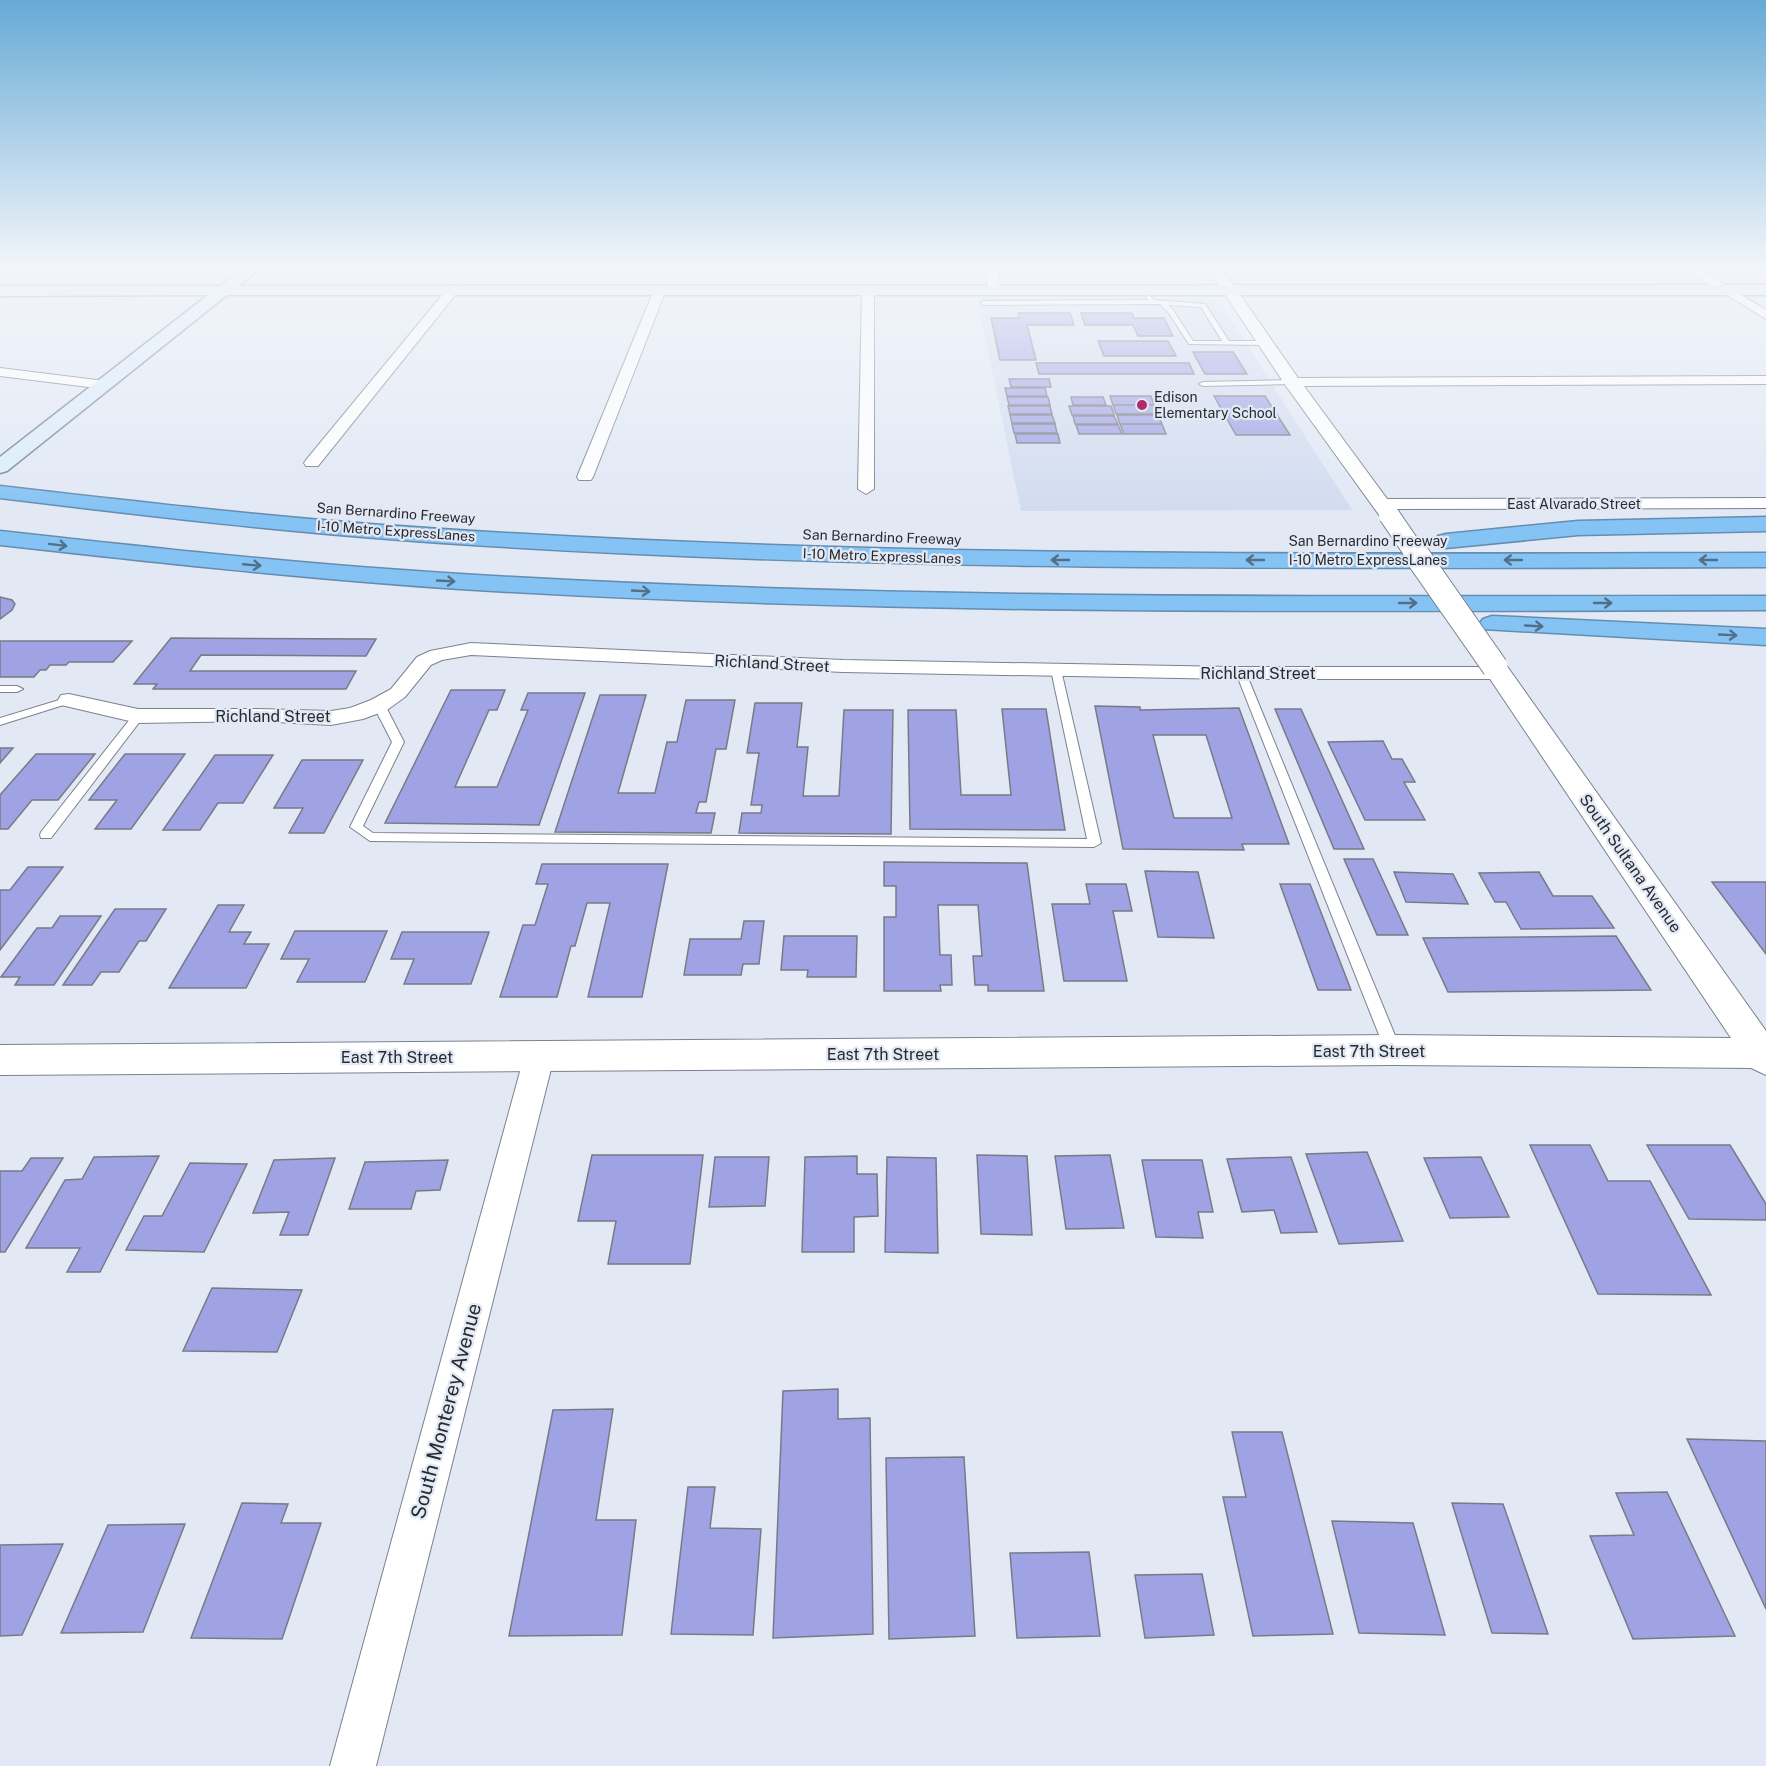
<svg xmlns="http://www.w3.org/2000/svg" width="1766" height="1766" viewBox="0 0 1766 1766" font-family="'Public Sans',sans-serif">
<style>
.built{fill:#d2dcf0}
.building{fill:#9fa2e3;stroke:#797a87;stroke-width:1.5;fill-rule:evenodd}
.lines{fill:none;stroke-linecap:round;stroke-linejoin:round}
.service-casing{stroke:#7b828d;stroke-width:2}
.minor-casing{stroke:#7b828d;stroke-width:2}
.tertiary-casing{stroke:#7b828d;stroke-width:2}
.secondary-casing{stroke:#7b828d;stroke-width:3}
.motorway-casing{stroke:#658daf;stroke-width:3}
.service{fill:#fff;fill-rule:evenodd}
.minor{fill:#fff;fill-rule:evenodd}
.tertiary{fill:#fff;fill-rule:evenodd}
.secondary{fill:#dbedfc;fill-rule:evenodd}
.motorway{fill:#86c3f5;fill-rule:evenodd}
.tertiary-bridge-far1-casing{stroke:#7b828d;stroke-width:22;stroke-linecap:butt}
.tertiary-bridge-casing{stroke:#7b828d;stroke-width:27;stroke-linecap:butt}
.tertiary-bridge-far1{stroke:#fff;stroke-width:20}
.tertiary-bridge{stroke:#fff;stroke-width:25}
.oneway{stroke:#526f88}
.poi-dot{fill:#b12a6d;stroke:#e2e9f5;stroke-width:2}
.labels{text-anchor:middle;stroke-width:4.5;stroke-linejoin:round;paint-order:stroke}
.far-poi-label{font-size:14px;fill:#272a2e;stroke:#e2e9f5;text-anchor:start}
.far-street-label{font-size:14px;fill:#272a2e;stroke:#e2e9f5}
.street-label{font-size:16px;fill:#272a2e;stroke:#e2e9f5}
.near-street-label{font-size:20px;fill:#272a2e;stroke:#e2e9f5}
</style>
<rect width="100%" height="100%" fill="#e2e9f5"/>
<path class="built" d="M977 298 1218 299 1352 510 1021 511Z"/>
<path class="building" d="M1018 313H1070L1074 325H1027L1036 360H1000L991 318H1019Z
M1081 313H1132L1134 318H1164L1173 336H1138L1133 325H1085Z
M1098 341H1168L1176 356H1104Z
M1193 352H1233L1247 374H1205Z
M1036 363H1189L1194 374H1039Z
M1009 379H1049L1051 387H1011Z
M1005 388H1045L1047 396H1007Z
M1110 396H1151L1154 405H1113Z
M1214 396H1265L1290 435H1236Z
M1007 397H1048L1050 405H1009Z
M1071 397H1103L1106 405H1073Z
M1113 405H1154L1158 414H1116Z
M1008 406H1050L1052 414H1010Z
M1069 406H1111L1114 415H1072Z
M1010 415H1052L1055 423H1012Z
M1117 415H1158L1162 424H1120Z
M1073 416H1114L1118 424H1075Z
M1012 424H1055L1057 433H1014Z
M1120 424H1162L1166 434H1124Z
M1076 425H1118L1122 434H1079Z
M1015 434H1058L1060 443H1017Z
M0 597 12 600 15 604 12 610 0 619Z
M171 638 376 639 366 656 201 655 190 671H356L346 689H153L157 684H134Z
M0 641H132L113 662H69L66 665H50L46 670H40L34 677H0Z
M451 690H505L497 710H489L455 787H497L528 710H521L528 693H585L539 825 385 823Z
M600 695H646L618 793H655L667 742H677L686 700H735L726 749H716L706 802H699L696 813H715L711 833 555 832Z
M755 703H802L797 747H808L803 796H839L844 710H893L891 834 739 833 742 813H761L762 805H751L759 753H747Z
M1095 706 1140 707V710L1239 708 1289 844H1242L1244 850 1123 849ZM1153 735H1206L1232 818H1174Z
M1002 709H1046L1065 830 910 829 908 710H956L961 795H1011Z
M1275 709H1301L1364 849H1334Z
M1383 741 1392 759H1402L1415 782H1404L1425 820H1365L1328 742Z
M0 748H13L0 763Z
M36 754H95L58 800H32L8 829H0V795Z
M125 754H185L131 829H95L117 800H89Z
M215 755H273L243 803H218L200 830H163Z
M302 760H363L324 833H289L303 808H274Z
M1344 859H1373L1408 935H1377Z
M884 862 1027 863 1044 991H988V985H975L973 956H982L978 905H938L940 955H951L952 985H940L941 991H884V917H896V886H884Z
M542 864H668L642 997H588L610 903H587L575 946H571L557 997H500L523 925H535L548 884H536Z
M28 867H63L0 950V890H10Z
M1145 871 1198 872 1214 938 1158 937Z
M1394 872 1453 874 1468 904 1406 902Z
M1539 872 1553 896H1592L1614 928 1521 929 1506 902H1495L1479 873Z
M1712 882H1766V954Z
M1086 884H1126L1132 911H1113L1127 981H1064L1052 904H1090Z
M1280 884H1310L1351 990H1318Z
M218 905H244L229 932H251L244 944H269L246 988H169Z
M115 909H166L146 941H139L119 972H101L92 985H63Z
M60 916H101L54 985H15L20 977H1L37 928H52Z
M744 921H764L759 964H743L741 975H684L690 939H741Z
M295 931H387L365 982H297L309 959H281Z
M402 932H489L471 984H404L414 959H391Z
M784 936H857L856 977H807L808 970H781Z
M1616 936 1651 990 1448 992 1423 938Z
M1530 1145H1590L1608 1181H1650L1711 1295 1598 1294Z
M1647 1145H1730L1766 1204V1220L1689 1219Z
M1367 1152 1403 1241 1339 1244 1306 1154Z
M592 1155H703L690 1264H608L616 1221H578Z
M977 1155 1027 1156 1032 1235 981 1234Z
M1110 1155 1124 1228 1066 1229 1055 1156Z
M159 1156 100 1272H67L80 1248H26L65 1180 82 1179 94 1157Z
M857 1156V1174H877L878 1216 854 1217V1252H802L805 1157Z
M715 1157H769L765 1206 709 1207Z
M887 1157 936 1158 938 1253 885 1252Z
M1291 1157 1317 1232 1281 1233 1274 1210 1242 1212 1227 1159Z
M1481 1157 1509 1217 1450 1218 1424 1158Z
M31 1158H63L5 1252H0V1171H22Z
M335 1158 308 1235H280L289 1212 253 1213 274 1160Z
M448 1160 440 1190 416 1191 411 1209H349L365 1162Z
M1142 1160H1202L1213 1212H1198L1203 1238 1156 1237Z
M190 1163 247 1164 204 1252 126 1250 144 1216H162Z
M212 1288 302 1290 277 1352 183 1351Z
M838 1389V1419L870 1418 873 1634 773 1638 783 1391Z
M613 1409 596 1520H636L622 1635 509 1636 553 1410Z
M1232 1432H1282L1333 1634 1253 1636 1223 1497H1246Z
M1687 1439 1766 1441V1609Z
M964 1457 975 1636 889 1639 886 1458Z
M688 1487H715L710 1528 761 1529 753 1635 671 1634Z
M1667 1492 1735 1636 1633 1639 1590 1536 1634 1535 1616 1493Z
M242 1503 288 1504 281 1523H321L282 1639 191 1638Z
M1452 1503 1503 1504 1548 1634 1492 1633Z
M1332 1521 1413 1523 1445 1635 1359 1633Z
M185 1524 143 1632 61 1633 108 1525Z
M63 1544 22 1635 0 1636V1545Z
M1089 1552 1100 1636 1017 1638 1010 1553Z
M1202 1574 1214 1635 1145 1638 1135 1575Z"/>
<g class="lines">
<g class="service-casing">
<path id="service" d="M1149 295 1154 300 1205 304 1229 341H1265L1268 343 1265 345 1189 344 1168 312 1160 304 984 305 981 303 984 301 1148 300 1146 297ZM1168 305 1201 307 1222 341H1193L1173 310Z
M1292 380H1295V384L1203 386 1199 384 1203 382Z
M1056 667 1061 670 1101 843 1094 847 370 841 350 827 392 742 373 705 379 702 385 705 404 742 363 826 373 833 1087 839 1051 670Z
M1241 670 1246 673 1401 1050 1398 1054 1393 1056 1388 1054 1385 1050 1236 673Z
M0 686H17L23 689 17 692H0Z
M69 697 75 700 73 702 0 725V718Z
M138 713 144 716 51 838H41L40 835 41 832 134 714Z"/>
</g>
<g class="minor-casing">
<path id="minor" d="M0 263H14L0 271Z
M983 263H995L1001 289 999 292H991L989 289Z
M1675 263H1689L1766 310V319Z
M660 286 666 290 593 477 591 480H579L577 477 654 290Z
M868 286 874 290V489L866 494 858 489 862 290Z
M452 287 456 288V294L318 466H306L304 463 306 460 448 288Z
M0 368 105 381 112 385 105 389 0 376Z
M1766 376V384L1292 386 1285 382 1292 378Z
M1766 498V508L1382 509 1374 504 1382 499Z
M471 643 843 660 1232 667H1500L1507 669 1510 673 1507 677 1500 679H1232L843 672 471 655 442 660 431 665 405 697 387 710 363 719 331 725 258 721 138 723 61 705 58 700 61 695 69 694 138 709H258L331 711 350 708 371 700 391 689 417 657 430 651Z
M539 1045 549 1048 554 1057 376 1766H330L524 1057 529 1048Z"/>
</g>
<g class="tertiary-casing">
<path id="tertiary" d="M1204 263H1218L1298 378 1396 511 1400 515 1396 519 1389 521 1382 519 1286 386Z
M1495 659 1504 662 1766 1031V1075L1751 1068 1393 1065 0 1075V1045L1393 1035 1731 1038 1482 667 1486 662Z"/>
</g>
<g class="secondary-casing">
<path id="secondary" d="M250 263H266L239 286 1766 285V295H227L7 471 0 473V457L208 295 0 296V286H220Z"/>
</g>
<g class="motorway-casing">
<path id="motorway" d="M0 486C147 503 294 520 442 529 883 558 1325 554 1766 553V567C1325 568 883 573 442 543 294 533 147 516 0 498Z
M1766 517V531L1578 535 1446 548 1438 546 1435 541 1438 536 1446 534 1578 521Z
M0 531C153 548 306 565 460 574 895 601 1331 596 1766 596V610C1331 611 895 616 460 589 306 579 153 562 0 545Z
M1492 616 1766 629V645L1483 629 1479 624 1483 619Z"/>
</g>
<use href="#service" class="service"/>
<use href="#minor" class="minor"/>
<use href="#tertiary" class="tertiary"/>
<use href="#secondary" class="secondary"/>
<use href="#motorway" class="motorway"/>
<g class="tertiary-bridge-far1-casing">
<path id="tertiary-bridge-far1" d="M1389 515 1417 556"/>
</g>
<g class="tertiary-bridge-casing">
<path id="tertiary-bridge" d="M1416 554 1495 667"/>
</g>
<use href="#tertiary-bridge-far1" class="tertiary-bridge-far1"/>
<use href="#tertiary-bridge" class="tertiary-bridge"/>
</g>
<defs><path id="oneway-shaft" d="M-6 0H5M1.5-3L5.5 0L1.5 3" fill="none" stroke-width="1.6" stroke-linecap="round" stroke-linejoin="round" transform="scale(1.5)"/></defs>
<g class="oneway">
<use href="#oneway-shaft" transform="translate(58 545) rotate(7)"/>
<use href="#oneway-shaft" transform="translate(1060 560) rotate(-180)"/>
<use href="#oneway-shaft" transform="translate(1255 560) rotate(180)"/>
<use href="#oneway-shaft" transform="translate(1513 560) rotate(180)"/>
<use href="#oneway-shaft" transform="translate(1708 560) rotate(180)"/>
<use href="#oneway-shaft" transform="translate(252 565) rotate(5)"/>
<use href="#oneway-shaft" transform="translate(446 581) rotate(3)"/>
<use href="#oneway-shaft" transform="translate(641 591) rotate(3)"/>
<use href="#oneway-shaft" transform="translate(1408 603)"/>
<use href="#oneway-shaft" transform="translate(1603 603)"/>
<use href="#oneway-shaft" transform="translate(1534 626) rotate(3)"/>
<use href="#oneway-shaft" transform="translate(1728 635) rotate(3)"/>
</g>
<linearGradient id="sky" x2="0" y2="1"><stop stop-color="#67aad6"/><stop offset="0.52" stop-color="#f2f5fa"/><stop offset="1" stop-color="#f2f5fa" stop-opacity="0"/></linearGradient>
<rect width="1766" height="510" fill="url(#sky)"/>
<circle class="poi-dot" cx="1142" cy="405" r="6"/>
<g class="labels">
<g class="far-poi-label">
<text x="1154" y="402">Edison<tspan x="1154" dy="16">Elementary School</tspan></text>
</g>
<g class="far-street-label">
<text x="1574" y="509">East Alvarado Street</text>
<text transform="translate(396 513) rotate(4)" y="5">San Bernardino Freeway</text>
<text transform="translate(396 531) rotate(4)" y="5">I-10 Metro ExpressLanes</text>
<text transform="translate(882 537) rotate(2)" y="5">San Bernardino Freeway</text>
<text x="1368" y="546">San Bernardino Freeway</text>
<text transform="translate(882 556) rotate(2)" y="5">I-10 Metro ExpressLanes</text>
<text x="1368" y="565">I-10 Metro ExpressLanes</text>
</g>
<g class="street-label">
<text transform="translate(772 663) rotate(3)" y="6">Richland Street</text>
<text x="1258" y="679">Richland Street</text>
<text x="273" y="722">Richland Street</text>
<text transform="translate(1631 863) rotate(55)" y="6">South Sultana Avenue</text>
<text x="1369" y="1057">East 7th Street</text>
<text x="883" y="1060">East 7th Street</text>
<text x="397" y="1063">East 7th Street</text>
</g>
<g class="near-street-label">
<text transform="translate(446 1411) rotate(-75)" y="7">South Monterey Avenue</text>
</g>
</g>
</svg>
